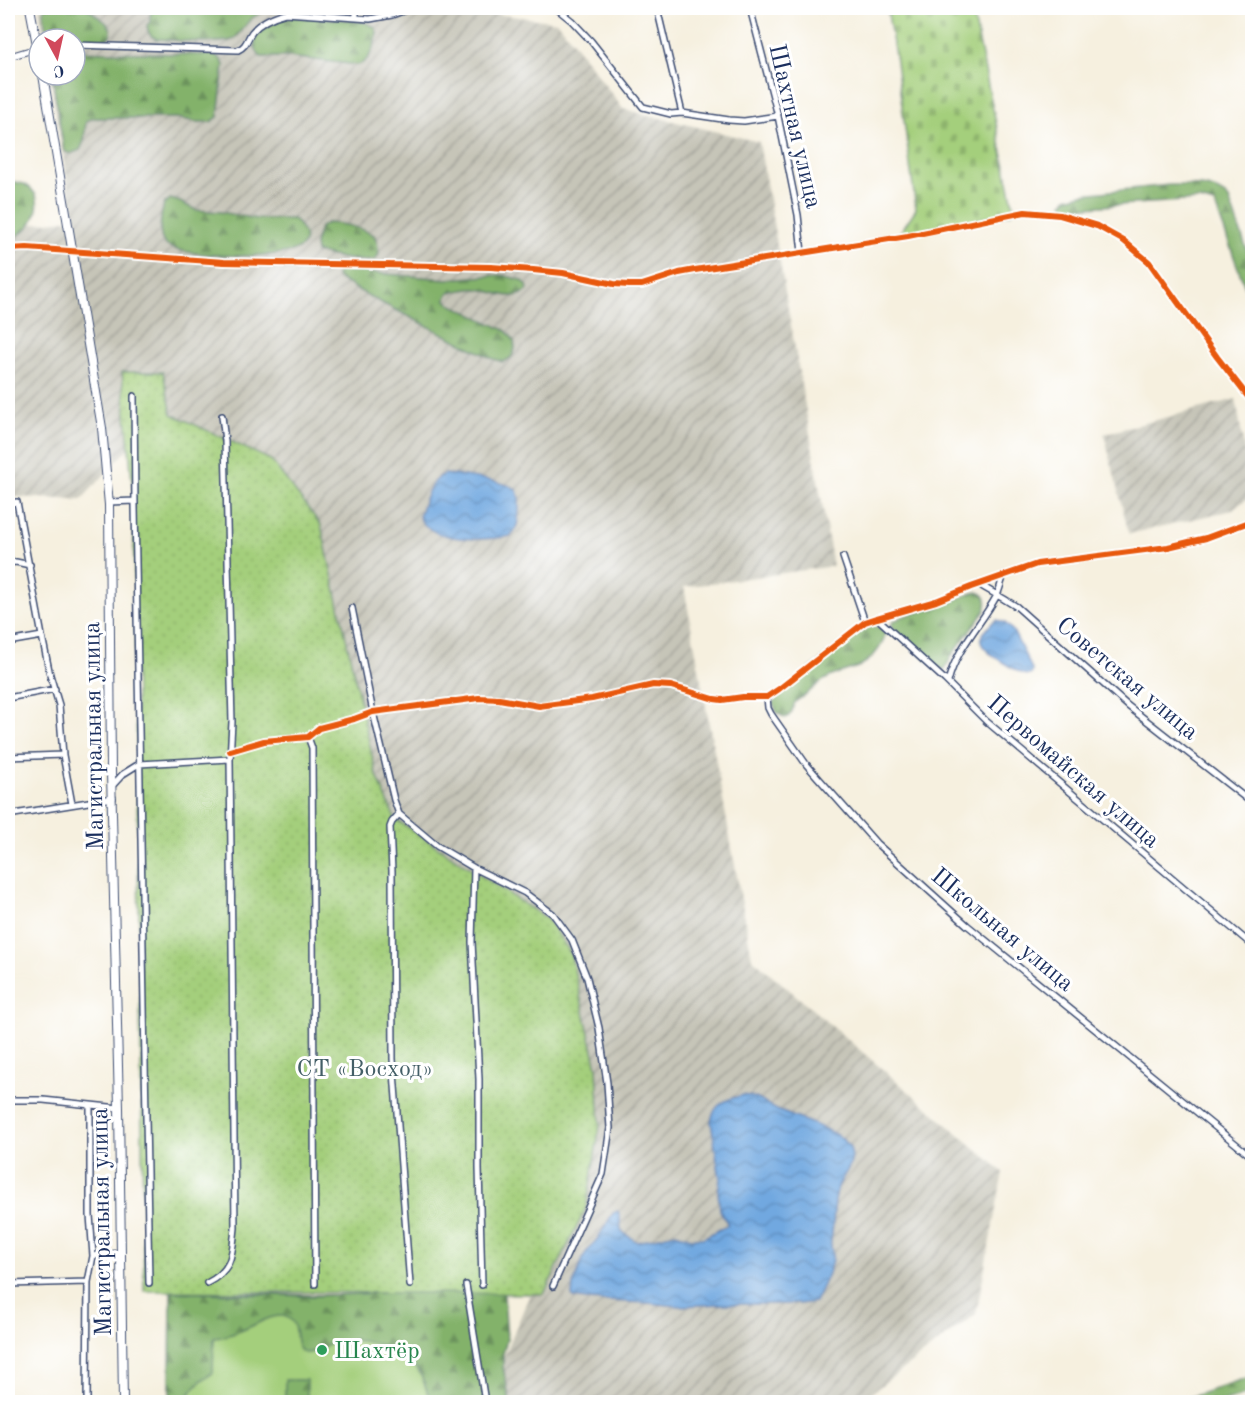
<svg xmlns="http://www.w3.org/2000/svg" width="1260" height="1410" viewBox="0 0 1260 1410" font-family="'Old Standard TT',serif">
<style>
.industrial{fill:url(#industrial-furrows)}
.grass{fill:#a4cf7b;stroke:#607f6c;stroke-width:1.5}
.forest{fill:url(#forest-firs);stroke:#4f7064;stroke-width:1.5}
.cemetery{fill:url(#cemetery-stones);stroke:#607f6c;stroke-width:1.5}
.garden{fill:url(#garden-dots);stroke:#607f6c;stroke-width:1.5}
.water{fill:url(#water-waves);stroke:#466c9f;stroke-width:1.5}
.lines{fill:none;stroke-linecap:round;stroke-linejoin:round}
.minor-casing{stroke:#3c4c71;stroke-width:8}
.tertiary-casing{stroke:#3c4c71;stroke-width:8}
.secondary-casing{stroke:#3c4c71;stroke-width:10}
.minor{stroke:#fff;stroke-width:5}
.tertiary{stroke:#fff;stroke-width:6}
.secondary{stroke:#fff;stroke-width:8}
.cycleway-casing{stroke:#fff;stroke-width:10}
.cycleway{stroke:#e8590c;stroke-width:6}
.leisure-dot{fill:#2e9e5b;stroke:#fff;stroke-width:2}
.labels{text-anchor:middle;stroke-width:6;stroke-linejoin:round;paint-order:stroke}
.street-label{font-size:24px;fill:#1b2f5e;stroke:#fff}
.park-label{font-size:24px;fill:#445f67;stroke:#fff}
.leisure-label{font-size:24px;fill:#27864d;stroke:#fff;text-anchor:start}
</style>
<defs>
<pattern id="industrial-furrows" width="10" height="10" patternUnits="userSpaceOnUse" patternTransform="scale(1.5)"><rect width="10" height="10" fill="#c6c5b8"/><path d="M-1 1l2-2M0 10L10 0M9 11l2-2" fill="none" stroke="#a0a099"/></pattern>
<pattern id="forest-firs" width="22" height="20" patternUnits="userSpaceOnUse" patternTransform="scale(1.5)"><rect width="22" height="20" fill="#83b26b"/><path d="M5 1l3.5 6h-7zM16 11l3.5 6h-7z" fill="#6a915b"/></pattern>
<pattern id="cemetery-stones" width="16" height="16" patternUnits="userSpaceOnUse" patternTransform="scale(1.5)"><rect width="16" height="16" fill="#a4cf7b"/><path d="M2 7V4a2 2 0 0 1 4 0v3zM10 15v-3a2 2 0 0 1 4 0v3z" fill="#8db26d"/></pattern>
<pattern id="garden-dots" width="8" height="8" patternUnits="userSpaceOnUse" patternTransform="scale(1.5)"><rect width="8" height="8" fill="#a4cf7b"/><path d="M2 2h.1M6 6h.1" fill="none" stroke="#8db26d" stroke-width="1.8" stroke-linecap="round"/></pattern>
<pattern id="water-waves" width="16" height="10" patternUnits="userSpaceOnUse" patternTransform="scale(1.5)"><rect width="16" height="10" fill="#71a8e0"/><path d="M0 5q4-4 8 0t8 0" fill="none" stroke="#5c89b9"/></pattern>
</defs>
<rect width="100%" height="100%" fill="#fff"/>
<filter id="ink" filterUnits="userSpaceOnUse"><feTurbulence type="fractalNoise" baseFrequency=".0167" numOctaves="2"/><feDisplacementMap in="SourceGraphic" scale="12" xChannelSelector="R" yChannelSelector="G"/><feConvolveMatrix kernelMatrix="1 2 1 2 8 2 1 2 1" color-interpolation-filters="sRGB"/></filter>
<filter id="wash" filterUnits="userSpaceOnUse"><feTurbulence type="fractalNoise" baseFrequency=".008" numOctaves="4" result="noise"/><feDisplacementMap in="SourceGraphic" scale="24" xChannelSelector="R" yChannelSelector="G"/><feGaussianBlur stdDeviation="1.35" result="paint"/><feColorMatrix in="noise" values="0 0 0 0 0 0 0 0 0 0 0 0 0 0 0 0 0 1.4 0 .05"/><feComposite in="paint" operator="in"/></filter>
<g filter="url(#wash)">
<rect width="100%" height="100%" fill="#f6f0df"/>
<path class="industrial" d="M39 8H452L558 22 623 109 759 142 833 566 684 587 752 958 1003 1172 976 1314 859 1402H504L499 1369 586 1158 370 820 159 415 81 500 15 497 8 498V227L73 219 50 75H75V39H44Z
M1236 399 1252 495 1232 510 1129 534 1104 434Z"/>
<path class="grass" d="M171 1292 467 1298 481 1402H170Z"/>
<path class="forest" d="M44 8C57 7 71 5 84 8 89 8 92 12 96 15 106 22 119 30 105 41 91 40 52 43 46 27 44 21 44 13 44 8Z
M151 8H276C268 11 258 13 251 19 244 25 241 36 232 40 220 45 173 40 157 39 150 37 148 33 147 25L150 22Z
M294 8H347L342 12Z
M292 17C310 18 358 18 371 25 376 27 375 28 377 32 375 44 371 62 358 65L289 57H261C254 51 254 44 256 36 269 25 275 19 292 17Z
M75 51 214 55 220 58 224 65 218 117 211 122H197L177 118H92L86 121 84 141 80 150 70 154 64 151 52 75H75Z
M8 181C13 182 21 182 26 185 46 197 37 222 21 233 17 236 12 237 8 240Z
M1169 185C1188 185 1216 183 1229 199L1252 264V307L1217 210 1214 204 1200 200 1069 208 1065 206 1063 202 1067 198 1082 194Z
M170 199 178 201 196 210 221 212 257 219H294C300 226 310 238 301 247 286 260 178 258 165 244 157 236 161 214 164 204Z
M327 223C344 223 359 227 374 235L377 242 379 254 375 260C356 262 334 257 316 252L315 244 320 227Z
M338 270 447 279 501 275 522 280 527 285 528 290C514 303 494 291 478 289 468 288 459 291 449 293L447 295 446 300 450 304 505 330 510 335 514 341 515 349 512 356 509 359 503 362 491 358 374 299 337 278 336 274Z
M977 592C987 594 988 602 985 611L952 655 945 669 942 670 937 668 894 630 892 627V623C904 612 926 612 941 606 953 602 964 594 977 592Z
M872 626C879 626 882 628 885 634 883 648 869 663 855 668 843 672 832 674 821 682 817 684 814 688 810 691 806 695 800 698 795 702 792 709 793 715 785 718L777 713 773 703 778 695 843 642 866 628Z
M443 1290 502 1291 504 1295 507 1339 503 1354V1367L510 1402H431C427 1392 425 1382 419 1372 417 1368 413 1366 410 1362 389 1345 364 1337 336 1342 327 1344 314 1354 306 1353 289 1350 304 1316 280 1316 272 1316 264 1320 258 1323 246 1329 227 1337 214 1338L213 1373C200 1380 191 1389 186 1402H170L171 1292 312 1296Z
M1252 1376V1393L1222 1402H1176Z
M285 1380H307V1402H285Z"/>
<path class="cemetery" d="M887 8H972L1013 205 1011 213 899 234 916 209 896 62Z"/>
<path class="garden" d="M122 372H163L172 414 271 460 321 525 376 773 395 819 547 919 570 952 597 1067 600 1125 586 1208 544 1294 144 1291 133 493Z"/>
<path class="water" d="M445 474C458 475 511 481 517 491 520 497 519 504 519 510 518 521 518 527 511 536 486 540 432 544 419 517 424 502 429 480 445 474Z
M997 620 1005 623 1013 631 1032 669V673L1030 675C1022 675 1016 670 1009 666 1001 661 977 648 981 637 982 635 985 631 987 629 990 625 992 622 997 620Z
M743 1095C757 1096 765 1104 777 1110 794 1118 843 1131 850 1148 857 1165 841 1175 837 1190 833 1206 834 1224 831 1240 830 1246 833 1253 832 1259 830 1274 821 1288 815 1302L798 1304H720L679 1306 648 1303 586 1300 574 1298 572 1296 573 1285 585 1254 598 1238 613 1213 618 1211 620 1218 621 1231 637 1242 676 1233 691 1238H703L728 1225 720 1210 718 1192 720 1179 711 1121C714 1103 727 1099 743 1095Z"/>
</g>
<g filter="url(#ink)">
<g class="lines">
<g class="minor-casing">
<path id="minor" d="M356 8V17
M556 8 572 21 591 41 643 107 671 114 682 113 729 120 744 121 778 116
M657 8 682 113
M750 8 778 116 798 215 802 253
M75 45 238 50C247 46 247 39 252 32 261 21 274 16 286 13L370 19 392 15 411 8
M8 249 27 248 224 262 491 267 533 270 563 273 614 284 629 285H642L679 273 695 270 908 236 1025 212 1060 215 1097 226 1124 241 1149 262 1217 357 1252 402
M134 396 135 506 149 1283
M109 502 135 501
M8 503 17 502 42 636 50 675 59 705 63 755 72 804
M843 557 865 622
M8 563 16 562 30 565
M978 584 1004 599 1017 607 1128 706 1252 803
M352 608 373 712 394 800 399 814 437 846 474 868 525 893 553 914 572 940 587 978 599 1028 607 1083 610 1128 603 1174 553 1286
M877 618 945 680 986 721 1252 945
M8 642 42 636
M948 682C956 649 980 626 996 597 1000 590 1001 582 1004 575
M767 697 768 708 771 714 806 764 876 843 967 925 1252 1157
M8 698 55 689
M308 737 312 748 315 1284
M230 751 264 741 308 737 319 728 354 719 373 712 479 698 499 699 539 706 592 699 653 685 671 686 714 699 722 700 743 697H767L779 689 865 622 877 618 936 601 971 587 1037 564 1168 547 1206 538 1252 521
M8 757 63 755
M112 786 123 774 139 764 230 759
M399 814 392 822 390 827 392 871 393 1059 410 1285
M8 815 113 798
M474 868 472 942 479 1079V1168L482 1285
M8 1100H43L119 1108
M93 1256 121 1253
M207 1283C233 1270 232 1254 235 1228L230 759 232 722 225 441 222 416
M8 1284 88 1282
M466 1285 485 1402
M87 1402 88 1282 93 1256 90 1215V1106"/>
</g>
<g class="tertiary-casing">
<path id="tertiary" d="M8 57 38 48
M1242 1402 1252 1399"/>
</g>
<g class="secondary-casing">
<path id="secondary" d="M30 8 39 55
M43 75 102 428 109 505 111 772 119 1108 123 1402"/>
</g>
<use href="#minor" class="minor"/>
<use href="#tertiary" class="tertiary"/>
<use href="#secondary" class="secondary"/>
<g class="cycleway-casing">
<path id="cycleway" d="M8 249 27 248 224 262 491 267 533 270 563 273 614 284 629 285H642L679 273 695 270 908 236 1025 212 1060 215 1097 226 1124 241 1149 262 1217 357 1252 402
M230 751 264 741 308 737 319 728 354 719 373 712 479 698 499 699 539 706 592 699 653 685 671 686 714 699 722 700 743 697H767L779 689 865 622 877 618 936 601 971 587 1037 564 1168 547 1206 538 1252 521"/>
</g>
<use href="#cycleway" class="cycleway"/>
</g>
</g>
<circle class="leisure-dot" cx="322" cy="1350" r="6"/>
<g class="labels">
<g class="street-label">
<text transform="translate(796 126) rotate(77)" y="8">Шахтная улица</text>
<text transform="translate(1128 678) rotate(40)" y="8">Советская улица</text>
<text transform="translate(93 736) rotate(-91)" y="8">Магистральная улица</text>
<text transform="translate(1074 771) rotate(41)" y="8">Первомайская улица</text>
<text transform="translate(1003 929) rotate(40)" y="8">Школьная улица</text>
<text transform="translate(101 1222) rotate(-91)" y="8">Магистральная улица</text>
</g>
<g class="park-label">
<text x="365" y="1076">СТ «Восход»</text>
</g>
<g class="leisure-label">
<text x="334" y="1358">Шахтёр</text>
</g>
</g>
<rect width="1260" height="1410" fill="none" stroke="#fff" stroke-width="30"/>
<g transform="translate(57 57) rotate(172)"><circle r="28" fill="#ffffff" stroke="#a4acbf" stroke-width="1.5"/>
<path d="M0-4.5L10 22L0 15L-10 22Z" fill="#d1495b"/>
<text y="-9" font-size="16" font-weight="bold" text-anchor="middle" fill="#1b2f5e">С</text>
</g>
</svg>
